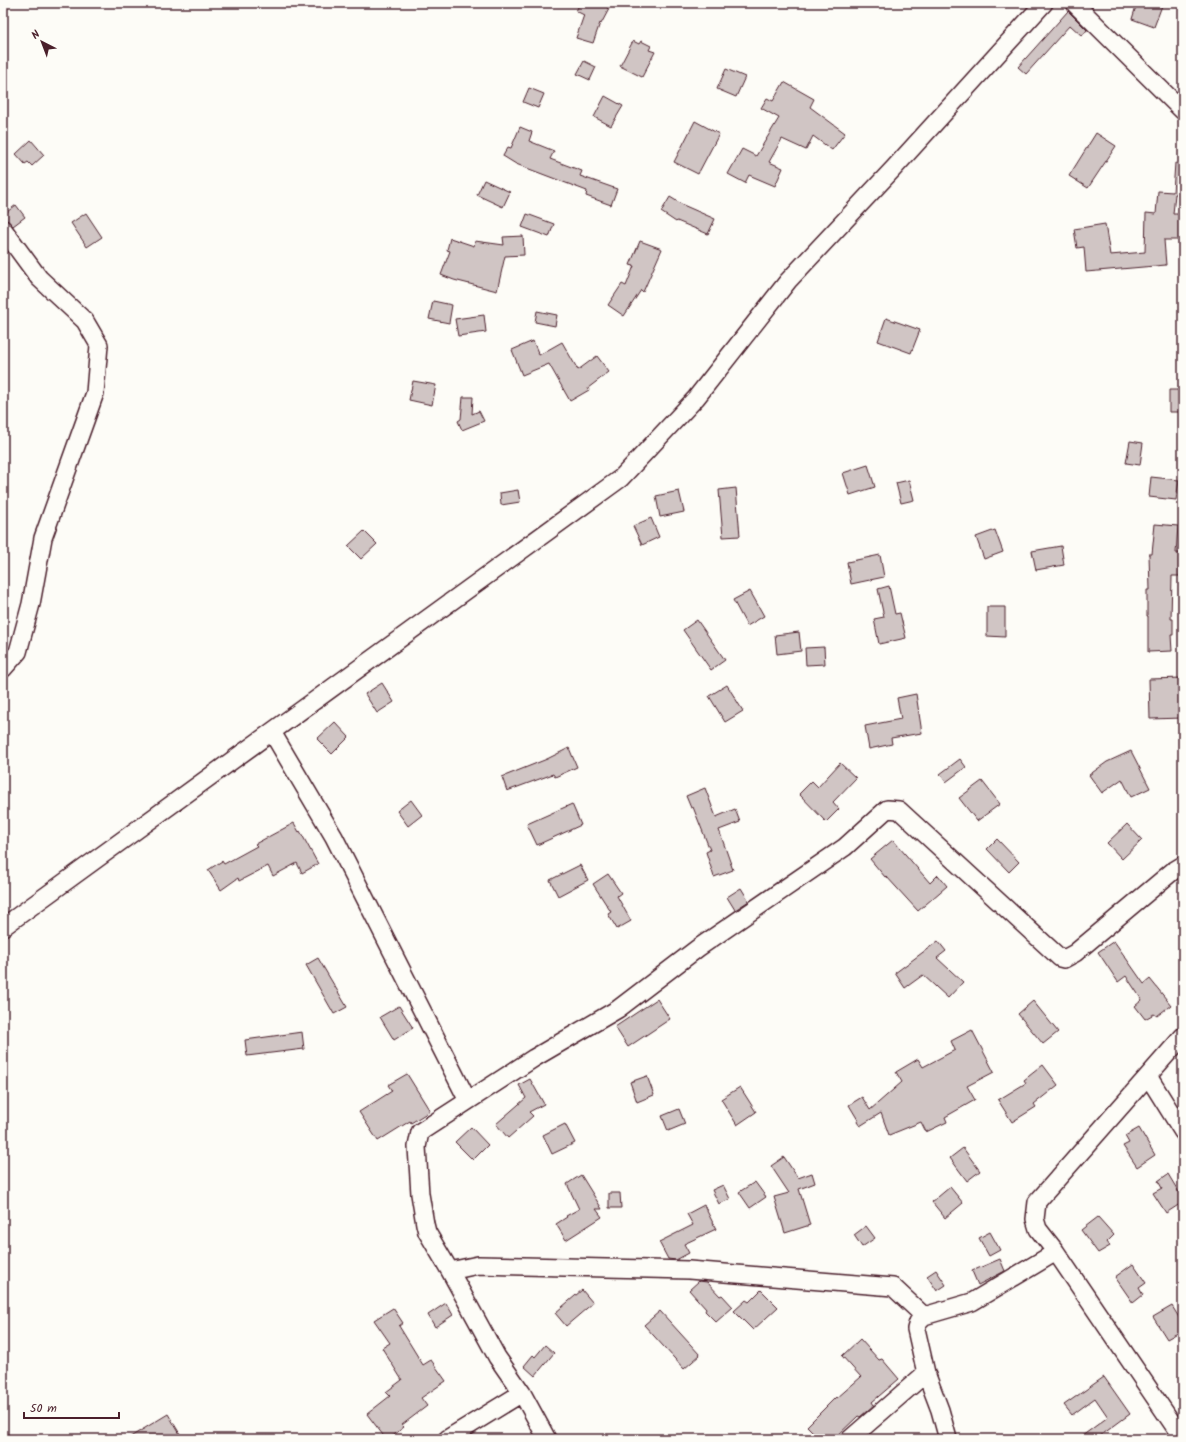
<svg xmlns="http://www.w3.org/2000/svg" width="1186" height="1442" viewBox="0 0 1186 1442" font-family="Kalam,sans-serif">
<style>
.building{fill:#d0c5c4;stroke:#4a1f2b}
.lines{fill:none;stroke-linecap:round;stroke-linejoin:round}
.minor-casing{stroke:#4a1f2b;stroke-width:20}
.minor{stroke:#fdfcf7;stroke-width:17}
</style>
<rect width="100%" height="100%" fill="#fdfcf7"/>
<filter id="ink" filterUnits="userSpaceOnUse"><feTurbulence type="fractalNoise" baseFrequency=".025" numOctaves="2"/><feDisplacementMap in="SourceGraphic" scale="8" xChannelSelector="R" yChannelSelector="G"/><feConvolveMatrix kernelMatrix="1 2 1 2 8 2 1 2 1" color-interpolation-filters="sRGB"/></filter>
<g filter="url(#ink)">
<path class="building" d="M580 3H610L607 8 609 9 601 24 600 23 593 43 576 38 584 15 576 11Z
M1137 3H1163L1154 27 1132 19Z
M1068 11 1087 30 1082 36 1070 25 1026 74 1018 67Z
M633 41 639 44 641 41 651 46 649 50 655 52 642 77 620 66Z
M584 61 596 67 590 80 577 74Z
M726 69 745 77 736 97 717 89Z
M784 82 814 99 810 107 845 133 832 150 813 136 806 150 782 139 769 162 783 168 775 186 749 175 745 183 728 174 742 149 756 156 779 118 761 108 767 98 773 101Z
M529 88 544 94 538 108 523 102Z
M605 96 623 106 611 126 594 117Z
M695 121 719 134 698 174 674 162Z
M520 127 532 132 529 141 554 151 550 159 582 171 580 176 617 189 611 205 586 196 587 191 516 164 503 156 508 147 511 148Z
M1096 133 1116 146 1088 188 1069 176Z
M31 140 44 155 32 166 28 162 25 164 16 154Z
M1175 163 1183 164V194H1175L1173 214H1183V240H1164L1166 265 1086 272 1084 247 1077 248 1074 229 1105 224 1110 255 1145 252 1146 213 1156 214 1158 191 1173 192Z
M484 180 510 192 503 207 477 195Z
M670 197 683 205 715 219 708 234 677 221 676 222 661 212Z
M16 205 25 217 13 226 7 220 3 219V215Z
M86 213 102 237 87 247 71 223Z
M527 214 554 224 549 237 522 227Z
M523 236 524 255 505 256 497 291 454 280 441 275 450 251 447 250 450 238 474 246 475 241 504 245 503 237Z
M640 241 662 249 643 292 641 290 624 316 608 305 622 284 626 286 634 266 630 265Z
M433 301 452 305 449 323 429 319Z
M537 311 557 315 555 326 535 322Z
M484 315 486 332 458 336 455 319Z
M886 318 920 330 911 353 878 341Z
M533 341 539 355 562 342 578 370 597 356 609 372 588 388 589 390 570 401 549 364 522 375 512 350Z
M413 381 436 385 432 405 409 400Z
M1169 390H1183V412H1169Z
M463 397H473L472 414 479 411 484 421 462 430 458 421 461 419Z
M1130 441 1143 443 1140 465 1126 463Z
M868 465 875 487 850 495 843 473Z
M1151 477 1179 480 1176 500 1149 497Z
M909 480 914 500 901 503 896 483Z
M736 488 740 536 723 537 719 490Z
M518 490 520 502 501 505 500 493Z
M679 491 684 512 660 517 656 496Z
M651 518 659 537 642 545 633 526Z
M1155 524 1178 526 1176 553H1180V576H1172L1171 619H1173V635H1171L1172 651 1148 652V616H1147V590H1150L1149 554H1152Z
M995 530 1003 552 984 559 976 537Z
M364 531 377 544 361 559 348 546Z
M1061 546 1064 565 1036 570 1032 551Z
M880 555 884 577 851 584 847 562Z
M889 586 895 614 900 613 906 638 879 644 874 619 884 617 878 589Z
M750 591 764 616 747 626 733 600Z
M987 607H1005V637L987 636Z
M697 620 725 660 711 670 683 630Z
M799 632 801 651 777 654 775 635Z
M824 647 825 664 806 665 805 648Z
M1183 678V718L1150 719 1149 679Z
M382 683 394 702 377 713 365 694Z
M727 685 743 711 725 722 709 696Z
M916 694 922 733 891 738 892 744 869 749 865 726 901 719 897 698Z
M335 722 349 737 332 754 317 739Z
M569 748 577 767 555 777 553 774 507 791 502 777 547 759Z
M1131 751 1150 788 1131 797 1122 779 1102 793 1089 775 1107 762Z
M960 759 966 767 946 782 940 774Z
M840 763 856 778 833 802 839 809 826 822 799 794 812 781 818 787Z
M982 781 1000 804 977 821 959 798Z
M705 788 716 817 735 809 740 822 719 830 733 870 714 877 706 852 710 850 693 807 691 808 686 796Z
M411 800 422 815 408 826 397 811Z
M572 804 581 825 537 845 527 824Z
M294 823 299 832 300 831 318 864 302 873 297 863 273 876 268 866 239 881 238 878 221 890 208 870 222 861 224 864 257 846 255 844Z
M1127 824 1142 840 1122 859 1107 843Z
M997 839 1019 862 1009 872 987 849Z
M893 840 930 883 938 875 947 886 918 911 886 876 885 877 870 859Z
M580 865 588 880 558 896 550 880Z
M608 874 621 893 617 896 631 921 617 929 608 914 611 912 593 884Z
M741 888 749 901 735 910 727 897Z
M938 941 946 951 937 958 963 982 948 998 923 975 905 988 895 973Z
M1114 941 1144 984 1150 979 1171 1005 1157 1016 1154 1014 1145 1019 1135 1006 1142 1000 1126 976 1118 982 1098 952Z
M318 958 347 1007 334 1014 306 965Z
M657 999 670 1019 628 1047 615 1027Z
M1033 1001 1058 1032 1043 1044 1018 1014Z
M399 1006 413 1028 394 1040 380 1017Z
M972 1030 994 1072 967 1086 975 1100 945 1117 947 1122 926 1132 921 1122 889 1135 881 1113 860 1126 857 1122 858 1120 849 1105 862 1097 870 1110 902 1082 896 1072 918 1059 923 1067 955 1050 951 1041Z
M302 1032 304 1049 247 1056 245 1040Z
M1043 1065 1058 1085 1034 1104 1036 1107 1012 1122 998 1100 1026 1083 1024 1080Z
M407 1074 430 1111 411 1123 410 1121 378 1141 359 1112 392 1091 388 1085Z
M647 1076 654 1095 637 1102 630 1082Z
M530 1079 544 1104 529 1112 533 1116 508 1138 496 1124 526 1098 519 1085Z
M740 1087 756 1112 737 1125 721 1099Z
M679 1109 685 1124 668 1131 662 1116Z
M565 1124 575 1143 552 1154 543 1135Z
M471 1127 488 1145 473 1160 455 1142Z
M1139 1128 1155 1155 1137 1167 1123 1146 1129 1143 1125 1136Z
M963 1148 980 1171 967 1181 950 1158Z
M784 1157 798 1178 812 1173 815 1183 799 1189 810 1225 785 1233 774 1197 789 1193 771 1166Z
M1168 1174 1183 1199V1202L1166 1213 1153 1193 1162 1188 1158 1181Z
M581 1175 602 1209H596L602 1217 566 1240 556 1224 567 1217 566 1216 579 1209 567 1184Z
M755 1182 766 1197 750 1208 739 1192Z
M723 1185 730 1199 719 1204 712 1190Z
M950 1187 963 1203 945 1218 932 1202Z
M609 1193H620L621 1208H609Z
M704 1205 716 1229 684 1244 689 1253 676 1260 668 1259 659 1242 693 1225 687 1214Z
M1098 1217 1114 1235 1107 1242 1110 1246 1098 1253 1081 1230Z
M866 1226 875 1238 862 1247 854 1235Z
M990 1232 1000 1250 989 1256 979 1238Z
M1000 1259 1005 1271 978 1285 972 1271Z
M1133 1264 1146 1283 1139 1288 1143 1295 1133 1303 1115 1277Z
M936 1270 946 1285 937 1291 927 1276Z
M699 1281 707 1282 720 1296 722 1295 733 1307 716 1322 705 1311 706 1309 689 1290Z
M582 1290 593 1303 566 1326 555 1313Z
M761 1290 778 1307 753 1330 734 1311 746 1300 749 1302Z
M446 1303 453 1315 435 1327 428 1315Z
M1172 1306 1183 1324V1330L1167 1339 1153 1317Z
M393 1308 403 1323 399 1326 423 1365 431 1360 446 1381 421 1398 427 1406 402 1425 404 1427 389 1439H386L367 1414 390 1396 386 1392 402 1380 382 1348 390 1343 374 1320Z
M660 1311 700 1355 684 1369 644 1325Z
M860 1339 879 1360 882 1359 899 1379 872 1402 874 1405 860 1417 858 1416 834 1439H820L807 1426 836 1397 837 1398 861 1377 842 1356Z
M545 1345 554 1353 535 1376 524 1366 533 1355 535 1357Z
M1104 1377 1130 1414 1096 1439H1078L1108 1417 1095 1398 1072 1415 1064 1405Z
M168 1414 183 1439H127Z"/>
<g class="lines">
<g class="minor-casing">
<path id="minor" d="M1075 3 1076 5 1183 111
M3 229 39 278 85 321 99 345 95 393 43 538 31 604 18 652 3 669
M272 732 334 837 468 1101
M3 927 621 478 696 398 788 281 894 168 1044 3
M1148 1076 1183 1132
M450 1271 497 1357 522 1393 547 1439
M924 1316 893 1287 689 1270 478 1265 450 1271 427 1232 425 1224 420 1194 417 1147 420 1132 534 1058 618 1009 698 948 845 847 887 809 899 810 1060 958 1064 959 1075 953 1173 871 1183 865
M447 1439 522 1393
M850 1439 926 1373
M948 1439 940 1410 926 1373 916 1329 918 1322 924 1316 972 1302 1056 1252
M1183 1439 1056 1252 1038 1229 1035 1219 1037 1202 1183 1036"/>
</g>
<use href="#minor" class="minor"/>
</g>
</g>
<rect width="1186" height="1442" fill="none" stroke="#fdfcf7" stroke-width="16"/>
<rect x="8" y="8" width="1170" height="1426" fill="none" stroke="#4a1f2b" stroke-width="1.5" filter="url(#ink)"/>
<g transform="translate(42 42) rotate(318)" stroke="#fdfcf7" stroke-width="3" paint-order="stroke">
<path d="M0-3L7 15L0 10L-7 15Z" fill="#4a1f2b"/>
<text y="-6" font-size="11" font-weight="bold" text-anchor="middle" fill="#4a1f2b">N</text>
</g>
<path d="M24 1412v6h95v-6" fill="none" stroke="#4a1f2b" stroke-width="2"/>
<text x="30" y="1412" font-size="12" fill="#4a1f2b" stroke="#fdfcf7" stroke-width="3" paint-order="stroke">50 m</text>
</svg>
